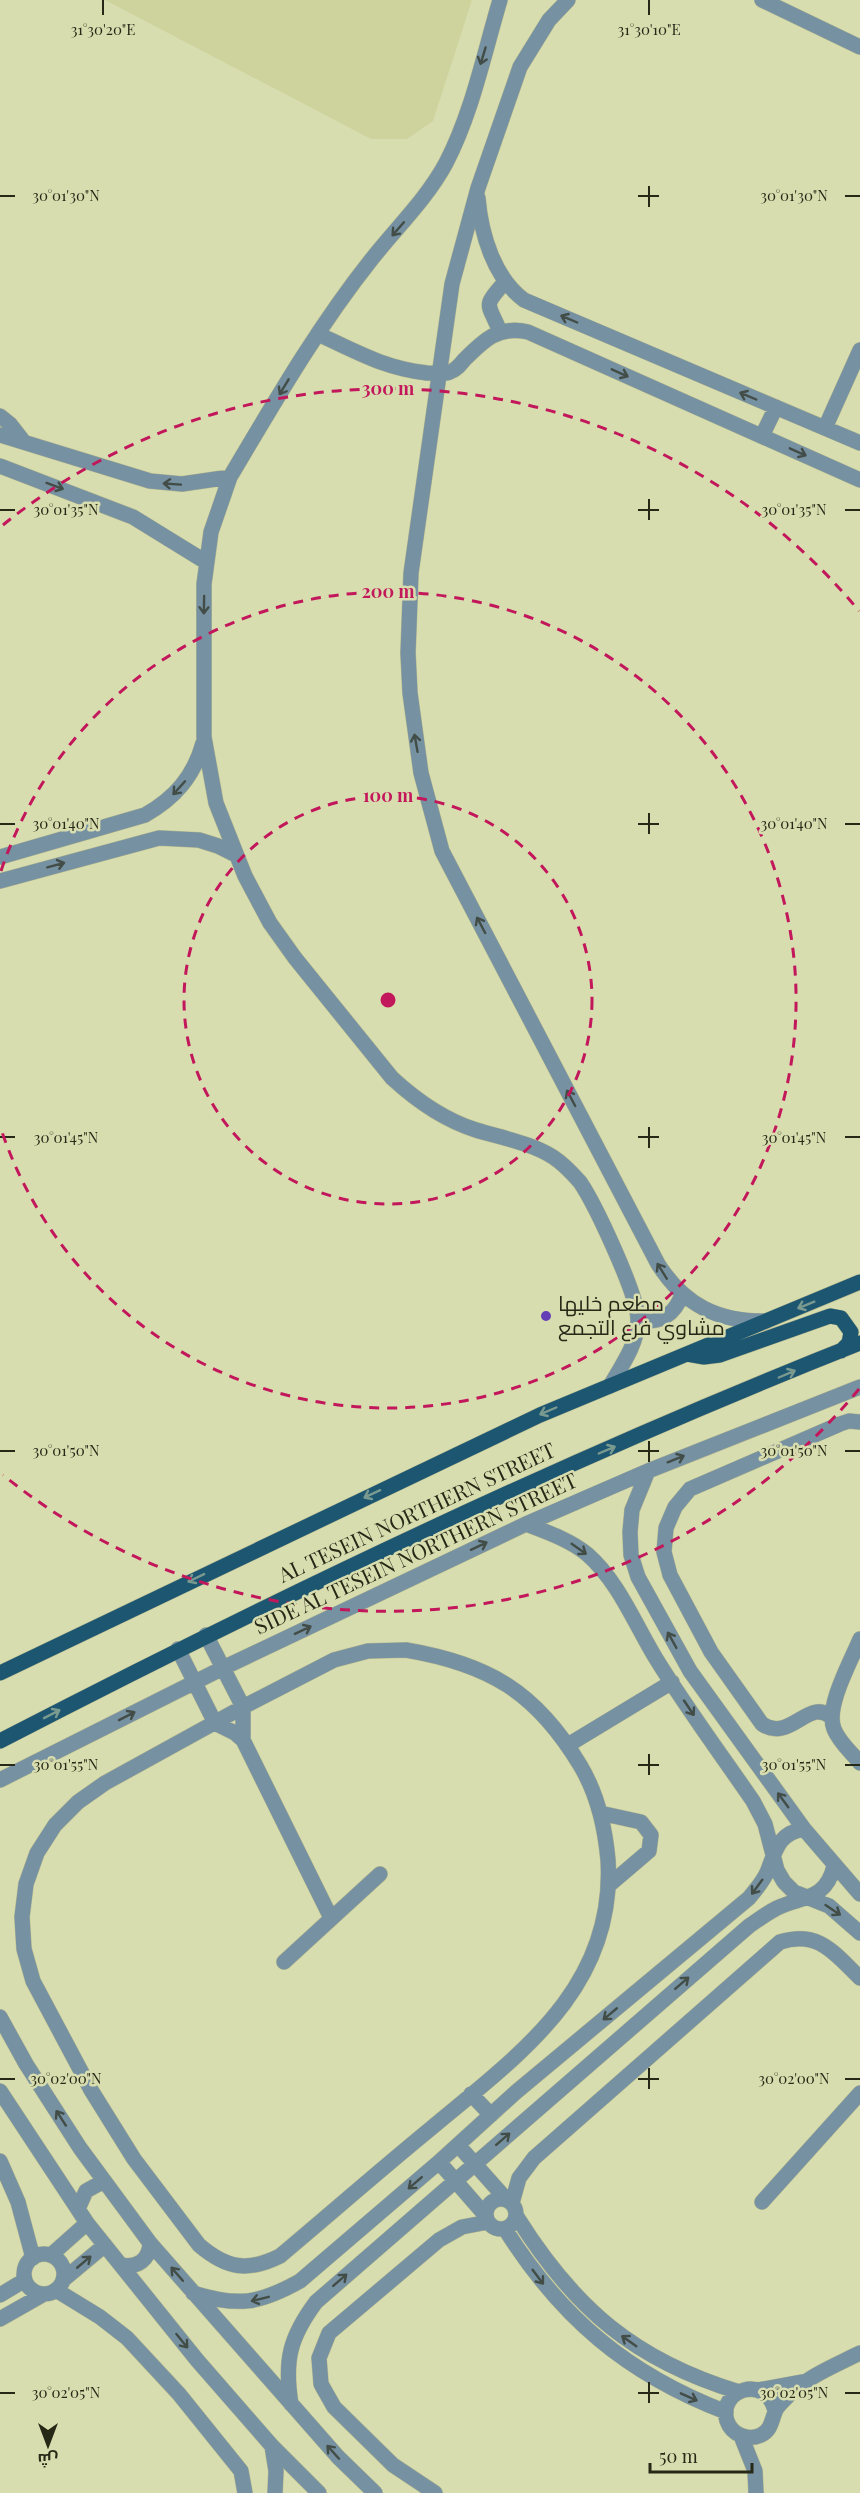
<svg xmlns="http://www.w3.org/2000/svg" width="860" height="2493" viewBox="0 0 860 2493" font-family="'Playfair Display',Cairo,serif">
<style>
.built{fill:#ced39e}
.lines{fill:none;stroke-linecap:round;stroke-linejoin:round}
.minor-casing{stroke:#b5b991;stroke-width:16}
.major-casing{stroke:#b5b991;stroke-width:16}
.minor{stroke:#7691a1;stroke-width:15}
.major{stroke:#1d5671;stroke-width:15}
.oneway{stroke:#434d47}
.oneway2{stroke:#7a9a90}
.ticks{fill:none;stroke:#272917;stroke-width:2}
.ring{fill:none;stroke:#c2185b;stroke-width:3;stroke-dasharray:10 8}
.poi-dot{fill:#633db5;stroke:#d8ddaf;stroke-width:2}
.labels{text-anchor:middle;stroke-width:5;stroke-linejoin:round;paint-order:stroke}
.poi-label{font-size:21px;fill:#272917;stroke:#d8ddaf;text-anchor:start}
.street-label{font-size:21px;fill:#272917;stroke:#d8ddaf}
.ticks-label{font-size:15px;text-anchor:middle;fill:#272917;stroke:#d8ddaf;stroke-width:5;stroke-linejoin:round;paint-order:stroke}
.centre{fill:#c2185b;stroke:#d8ddaf;stroke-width:3}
.ring-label{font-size:18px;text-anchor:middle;font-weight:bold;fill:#c2185b;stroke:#d8ddaf;stroke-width:5;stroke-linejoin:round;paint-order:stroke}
</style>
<rect width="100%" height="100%" fill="#d8ddaf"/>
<path class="built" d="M105 0H472L433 121 407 139H371Z"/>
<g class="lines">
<g class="minor-casing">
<path id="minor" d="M500 0C484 54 472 113 446 163 426 200 396 228 371 260 317 328 274 403 230 477L211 532 204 584V737L216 803 245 876 270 923 295 958 392 1078C417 1101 444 1120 476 1130 502 1138 531 1143 553 1157 564 1164 572 1173 580 1182 595 1204 638 1295 638 1320 637 1345 622 1365 610 1386
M568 0 549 20 520 67 478 188 452 284 411 573 408 653 410 693 421 773 442 851 658 1264C684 1305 718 1322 766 1321
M762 0 860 47
M478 198C481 234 494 278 524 300L860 443
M500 332C489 303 481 308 505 282
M318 334C357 352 384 368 427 373 435 373 443 375 450 372 456 370 460 365 464 360 483 341 498 325 528 332L860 480
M0 416 10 424 24 442
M825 428 860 350
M0 435 150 481 182 484 230 477
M762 436 776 407
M0 466 133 517 206 562
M0 857 145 815C175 798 194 776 203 743
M0 881 159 838 199 840 218 846 236 855
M638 1320C660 1324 675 1315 682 1294
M648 1471 632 1510 630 1532 631 1555 638 1577 690 1671 804 1829 860 1894
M526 1524C547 1532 570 1540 587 1554 618 1581 634 1622 655 1657 685 1706 720 1753 753 1801L765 1824 777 1870 784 1882 794 1892 829 1906 860 1933
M206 1635 243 1707V1740L331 1918
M860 1639C851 1661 825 1707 834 1729 839 1742 851 1752 860 1763
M178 1649 215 1723 235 1733 243 1740
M406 1650C489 1664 536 1692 580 1765 597 1793 605 1827 608 1860 616 1989 517 2056 429 2130 379 2171 330 2214 280 2256 248 2272 227 2269 199 2245L134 2159 91 2090 33 1981 24 1949 22 1917 26 1884 37 1853 55 1825 78 1802 105 1783 243 1707 334 1660 368 1651Z
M831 1717C809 1697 790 1743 762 1724L711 1652 670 1575 664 1552 666 1528 675 1507 690 1489 840 1424 849 1421 860 1422
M568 1745 672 1682
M0 1780 223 1668 526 1524 648 1471 860 1387
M600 1813 641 1822 651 1835 649 1851 608 1886
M284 1962 380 1874
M0 2017 26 2064 80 2148 150 2243 338 2457 375 2493
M0 2091 87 2223 197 2360 272 2446 319 2493
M471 2094 491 2115
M458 2145 506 2199
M0 2161 18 2202 33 2258
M439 2162 486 2216
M486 2214a15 15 0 1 1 30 0a15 15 0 1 1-30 0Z
M762 2202 860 2093
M512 2203 519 2178 534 2158 780 1942C819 1930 834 1953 860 1978
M78 2209 86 2191 104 2181
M517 2217C574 2308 634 2360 739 2392
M505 2229C561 2318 627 2374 726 2412
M24 2274a20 20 0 1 1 40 0a20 20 0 1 1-40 0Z
M51 2255 87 2223
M121 2265C138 2268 149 2260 150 2243
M63 2280 105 2245
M56 2290 100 2317 127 2338 179 2394 241 2471 245 2493
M193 2293C238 2307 259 2304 300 2281L439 2162 516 2092 749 1898C756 1889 764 1881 768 1870 776 1849 779 1833 804 1829
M0 2295 25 2280
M0 2319 44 2294
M758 2390 802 2382
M291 2404C284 2360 290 2337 316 2302L749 1926C758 1920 767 1913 777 1908 803 1896 826 1900 834 1866
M775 2411C766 2373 717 2390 727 2421 732 2435 748 2441 761 2435 771 2430 771 2422 775 2412 776 2408 782 2402 786 2398 806 2377 834 2366 860 2353
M741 2436 755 2471 756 2493
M272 2446 276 2471 275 2493
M435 2493 393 2465 334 2407 321 2384 319 2358 329 2333 439 2240 462 2227 488 2222"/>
</g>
<g class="major-casing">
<path id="major" d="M687 1354 704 1357 720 1355 830 1316 841 1318 851 1332 849 1343 841 1351
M0 1673 540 1415 860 1282
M0 1741C280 1596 566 1459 860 1343"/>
</g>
<use href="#minor" class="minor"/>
<use href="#major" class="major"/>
</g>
<defs><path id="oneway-shaft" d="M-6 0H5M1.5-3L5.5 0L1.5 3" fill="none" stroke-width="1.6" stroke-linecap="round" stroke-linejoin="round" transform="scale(1.5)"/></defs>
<g class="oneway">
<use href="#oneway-shaft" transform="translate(483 56) rotate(107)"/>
<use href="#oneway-shaft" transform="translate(398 229) rotate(131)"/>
<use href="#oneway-shaft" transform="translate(569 319) rotate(-157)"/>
<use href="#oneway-shaft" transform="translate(620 373) rotate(24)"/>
<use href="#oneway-shaft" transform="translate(284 387) rotate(121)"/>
<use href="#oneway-shaft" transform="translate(748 396) rotate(-157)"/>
<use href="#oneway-shaft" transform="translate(798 452) rotate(24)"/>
<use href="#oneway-shaft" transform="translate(172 484) rotate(-176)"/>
<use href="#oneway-shaft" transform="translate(55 486) rotate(20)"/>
<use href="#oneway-shaft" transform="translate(204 605) rotate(91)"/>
<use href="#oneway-shaft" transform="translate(416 743) rotate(-100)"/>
<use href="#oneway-shaft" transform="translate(179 788) rotate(132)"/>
<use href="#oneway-shaft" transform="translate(56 865) rotate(-15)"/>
<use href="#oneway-shaft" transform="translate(481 925) rotate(-118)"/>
<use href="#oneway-shaft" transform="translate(571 1098) rotate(-118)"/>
<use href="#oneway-shaft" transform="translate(662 1271) rotate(-122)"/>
<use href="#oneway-shaft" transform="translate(676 1459) rotate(-22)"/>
<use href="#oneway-shaft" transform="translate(479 1546) rotate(-25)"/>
<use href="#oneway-shaft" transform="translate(579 1549) rotate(35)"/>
<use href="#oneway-shaft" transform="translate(303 1630) rotate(-25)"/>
<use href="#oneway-shaft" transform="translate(672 1640) rotate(-119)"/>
<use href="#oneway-shaft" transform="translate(689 1708) rotate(56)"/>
<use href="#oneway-shaft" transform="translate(127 1716) rotate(-27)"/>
<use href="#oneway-shaft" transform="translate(783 1800) rotate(-126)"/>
<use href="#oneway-shaft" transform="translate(757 1887) rotate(126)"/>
<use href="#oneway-shaft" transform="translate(833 1910) rotate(34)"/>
<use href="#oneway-shaft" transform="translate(682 1983) rotate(-41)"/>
<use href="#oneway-shaft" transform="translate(610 2014) rotate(140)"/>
<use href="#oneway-shaft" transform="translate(61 2118) rotate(-123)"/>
<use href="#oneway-shaft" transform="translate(503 2139) rotate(-41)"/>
<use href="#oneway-shaft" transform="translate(415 2183) rotate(139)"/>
<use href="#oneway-shaft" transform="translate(84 2262) rotate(-40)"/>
<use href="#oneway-shaft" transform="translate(177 2274) rotate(-131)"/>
<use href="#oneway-shaft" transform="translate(538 2277) rotate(53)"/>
<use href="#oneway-shaft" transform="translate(340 2280) rotate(-41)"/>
<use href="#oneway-shaft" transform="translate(260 2299) rotate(166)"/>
<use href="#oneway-shaft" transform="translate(182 2341) rotate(51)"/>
<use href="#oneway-shaft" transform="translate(629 2341) rotate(-145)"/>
<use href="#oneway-shaft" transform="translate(689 2397) rotate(24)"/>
<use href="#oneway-shaft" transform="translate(333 2452) rotate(-132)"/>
</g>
<g class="oneway2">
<use href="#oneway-shaft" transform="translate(806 1305) rotate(158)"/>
<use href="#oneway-shaft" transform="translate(787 1374) rotate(-23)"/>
<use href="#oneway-shaft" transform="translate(548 1411) rotate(157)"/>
<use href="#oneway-shaft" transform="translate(607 1450) rotate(-23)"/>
<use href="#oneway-shaft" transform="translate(372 1494) rotate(155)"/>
<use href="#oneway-shaft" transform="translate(196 1578) rotate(154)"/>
<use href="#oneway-shaft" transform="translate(52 1714) rotate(-27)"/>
</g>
<path class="ticks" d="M103 0V15M649 0V15M649 186V207M0 196H15M638 196H659M845 196H860M649 499V520M0 510H15M638 510H659M845 510H860M649 813V834M0 824H15M638 824H659M845 824H860M649 1127V1148M0 1137H15M638 1137H659M845 1137H860M649 1441V1462M0 1451H15M638 1451H659M845 1451H860M649 1754V1775M0 1765H15M638 1765H659M845 1765H860M649 2068V2089M0 2079H15M638 2079H659M845 2079H860M649 2382V2403M0 2393H15M638 2393H659M845 2393H860"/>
<g class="ring">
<circle cx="388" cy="1000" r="204"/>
<path d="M1 871A408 408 0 1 1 1 1129"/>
<path d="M859 1389A611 611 0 0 1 3 1475M3 525A611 611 0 0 1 859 611"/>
</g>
<circle class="poi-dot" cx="546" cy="1316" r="6"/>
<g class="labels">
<g class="poi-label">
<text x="558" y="1311">مطعم خليها<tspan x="558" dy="24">مشاوي فرع التجمع</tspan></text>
</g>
<g class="street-label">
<text transform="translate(417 1513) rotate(-25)" y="7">AL TESEIN NORTHERN STREET</text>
<text transform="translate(416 1554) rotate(-25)" y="7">SIDE AL TESEIN NORTHERN STREET</text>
</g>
</g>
<g class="ticks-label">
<text x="103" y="35">31°30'20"E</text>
<text x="649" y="35">31°30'10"E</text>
<text x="794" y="201">30°01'30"N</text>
<text x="66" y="201">30°01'30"N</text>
<text x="794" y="515">30°01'35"N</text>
<text x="66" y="515">30°01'35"N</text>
<text x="794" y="829">30°01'40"N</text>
<text x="66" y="829">30°01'40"N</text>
<text x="794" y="1143">30°01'45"N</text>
<text x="66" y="1143">30°01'45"N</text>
<text x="794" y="1456">30°01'50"N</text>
<text x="66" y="1456">30°01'50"N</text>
<text x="794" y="1770">30°01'55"N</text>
<text x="66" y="1770">30°01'55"N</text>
<text x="66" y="2084">30°02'00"N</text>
<text x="794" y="2084">30°02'00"N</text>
<text x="66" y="2398">30°02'05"N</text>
<text x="794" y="2398">30°02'05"N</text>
</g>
<circle cx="388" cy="1000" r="9" class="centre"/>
<g class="ring-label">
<text x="388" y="395">300 m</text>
<text x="388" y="598">200 m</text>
<text x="388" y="802">100 m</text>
</g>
<g transform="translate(48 2445) rotate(180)" stroke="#d8ddaf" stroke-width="4.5" paint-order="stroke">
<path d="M0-4.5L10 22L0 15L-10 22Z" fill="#272917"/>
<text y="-9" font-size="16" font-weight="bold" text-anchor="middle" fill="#272917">ش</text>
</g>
<path d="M650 2463v9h102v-9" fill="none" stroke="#272917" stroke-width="3"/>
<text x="659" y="2463" font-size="18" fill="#272917" stroke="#d8ddaf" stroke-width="4.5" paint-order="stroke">50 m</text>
</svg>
